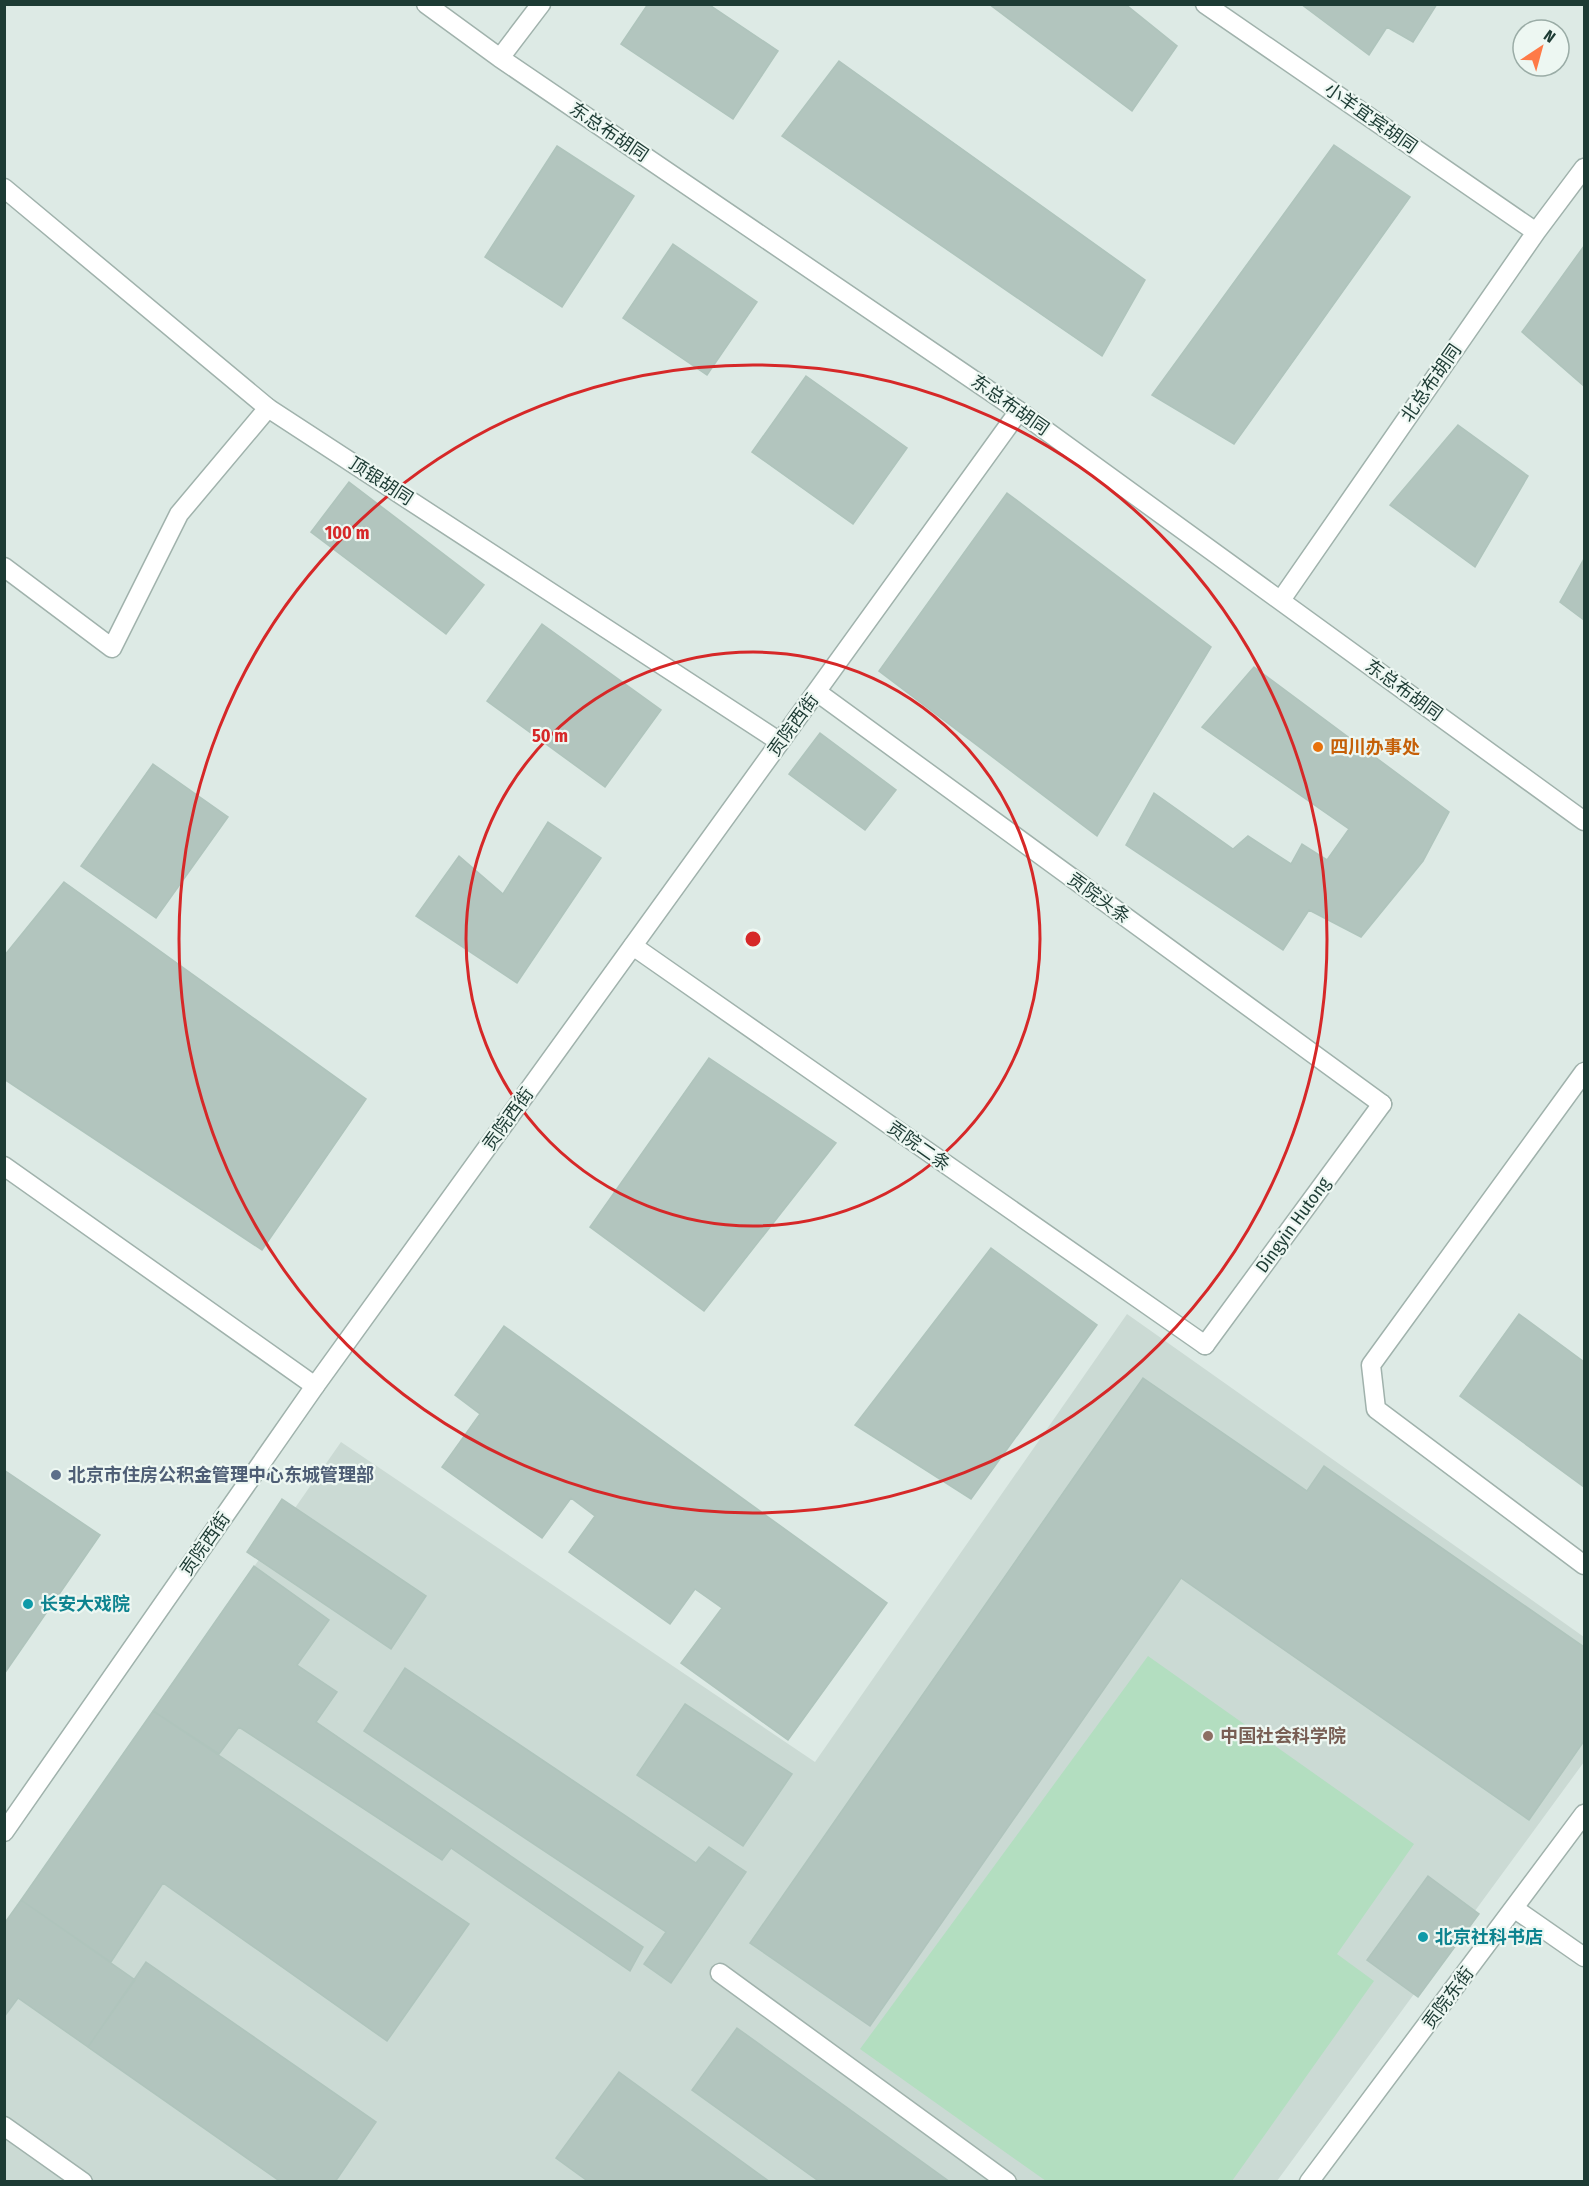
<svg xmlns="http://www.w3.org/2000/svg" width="1589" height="2186" viewBox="0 0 1589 2186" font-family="'Fira Sans Condensed','Noto Sans SC',sans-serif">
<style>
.built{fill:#cbdad4}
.green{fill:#b3dec0}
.building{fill:#b2c5be;stroke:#afc4bc;stroke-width:1.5}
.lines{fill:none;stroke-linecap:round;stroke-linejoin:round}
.service-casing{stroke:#a0b2ac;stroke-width:21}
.minor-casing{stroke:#a0b2ac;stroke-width:21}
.tertiary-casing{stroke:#a0b2ac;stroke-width:21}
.service{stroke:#fff;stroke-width:18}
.minor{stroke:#fff;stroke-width:18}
.tertiary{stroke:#fff;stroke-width:18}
.ring{fill:none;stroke:#d62828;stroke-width:3}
.food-dot{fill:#e8710a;stroke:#edf7f2;stroke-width:2}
.service-dot{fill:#5c6f8a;stroke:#edf7f2;stroke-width:2}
.culture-dot{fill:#0f9aa8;stroke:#edf7f2;stroke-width:2}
.education-dot{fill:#8d6e63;stroke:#edf7f2;stroke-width:2}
.labels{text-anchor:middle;stroke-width:4.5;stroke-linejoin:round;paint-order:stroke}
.street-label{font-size:18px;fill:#1d3b34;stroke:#edf7f2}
.food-label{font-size:18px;font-weight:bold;fill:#c56008;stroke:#edf7f2;text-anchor:start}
.service-label{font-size:18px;font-weight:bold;fill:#4e5e75;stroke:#edf7f2;text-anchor:start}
.culture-label{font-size:18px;font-weight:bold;fill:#0d838f;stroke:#edf7f2;text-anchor:start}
.education-label{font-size:18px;font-weight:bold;fill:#785e54;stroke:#edf7f2;text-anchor:start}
.centre{fill:#d62828;stroke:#edf7f2;stroke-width:3}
.ring-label{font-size:18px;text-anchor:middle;font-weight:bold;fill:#d62828;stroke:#edf7f2;stroke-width:4.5;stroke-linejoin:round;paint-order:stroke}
</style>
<rect width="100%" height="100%" fill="#ddeae5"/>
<path class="built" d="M1127 1314 1584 1637V1762L1277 2181 5 2182V1924L341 1442 815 1762Z"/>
<path class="green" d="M1148 1656 1414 1844 1337 1954 1374 1981 1232 2181H1046L860 2049Z"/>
<path class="building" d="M648 4H708L778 51 733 119 621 44Z
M989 4H1125L1177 46 1132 111Z
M1301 4H1437L1413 42 1387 27 1369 55Z
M839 61 1145 280 1102 356 782 136Z
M1334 145 1410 197 1234 444 1152 395Z
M557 146 634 196 562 307 485 257Z
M673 244 757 302 707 375 623 318Z
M1584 246V386L1522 332Z
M806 376 907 448 853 524 752 452Z
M1458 425 1528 476 1475 567 1390 505Z
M349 482 484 585 446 634 311 532Z
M1007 493 1211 647 1097 836 879 671Z
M1584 559V620L1560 602Z
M542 624 661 710 605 787 487 701Z
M1254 667 1449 812 1423 861 1361 937 1309 910 1283 950 1126 845 1154 793 1233 849 1248 836 1291 864 1302 844 1327 860 1349 829 1202 727Z
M820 733 896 790 865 830 789 774Z
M153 764 228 817 156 918 81 866Z
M548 822 601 858 517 983 416 916 459 856 503 894Z
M64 882 366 1099 262 1250 4 1079V956Z
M709 1058 836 1143 704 1311 590 1227Z
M991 1248 1097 1325 971 1499 855 1425Z
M1519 1314 1584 1362V1487L1460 1396Z
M504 1326 887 1603 788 1740 681 1663 722 1608 695 1589 670 1624 569 1552 595 1516 571 1498 542 1538 442 1467 480 1414 455 1395Z
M1143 1378 1307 1491 1324 1466 1584 1647V1741L1529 1820 1181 1578 870 2026 750 1943Z
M4 1470 100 1535 4 1674Z
M282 1499 426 1596 391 1649 247 1552Z
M254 1566 329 1620 297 1665 337 1692 316 1722 643 1947 630 1971 451 1848 442 1860 239 1727 219 1754 153 1711Z
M405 1668 696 1863 709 1847 746 1872 671 1983 644 1964 666 1932 364 1731Z
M685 1704 792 1774 743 1846 637 1775Z
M153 1711 469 1924 387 2041 163 1883 111 1962 21 1900Z
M1428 1876 1479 1914 1418 1997 1367 1960Z
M21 1900 135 1980 88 2047 18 1998 4 2017V1924Z
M146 1962 376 2122 335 2182H281L88 2047Z
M737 2028 950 2182H820L692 2090Z
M619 2072 770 2182H589L556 2158Z"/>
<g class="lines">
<g class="service-casing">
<path id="service" d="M4 188 268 408 780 742
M1205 1345 1382 1104
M1515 1909 1584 1957
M720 1973 1007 2182
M4 2126 83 2182"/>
</g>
<g class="minor-casing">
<path id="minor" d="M426 4 500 58 1019 411 1584 821
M1205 4 1536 232
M500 58 541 4
M4 567 112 648 179 514 268 408
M1281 600 1536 232 1584 168
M817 692 1382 1104
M633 946 1205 1345
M1584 1072 1371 1365 1376 1409 1584 1565
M4 1166 315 1386
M1309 2182 1584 1814"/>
</g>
<g class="tertiary-casing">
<path id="tertiary" d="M4 1832 315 1386 1019 411"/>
</g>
<use href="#service" class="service"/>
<use href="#minor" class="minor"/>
<use href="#tertiary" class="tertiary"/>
</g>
<g class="ring">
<circle cx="753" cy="939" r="287"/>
<circle cx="753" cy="939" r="574"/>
</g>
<circle class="food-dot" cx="1318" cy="747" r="6"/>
<circle class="service-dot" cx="56" cy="1475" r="6"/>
<g class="culture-dot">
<circle cx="28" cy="1604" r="6"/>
<circle cx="1423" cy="1937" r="6"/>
</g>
<circle class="education-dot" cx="1208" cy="1736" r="6"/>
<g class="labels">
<g class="street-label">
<text transform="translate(1371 118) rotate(35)" y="6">小羊宜宾胡同</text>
<text transform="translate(609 132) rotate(34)" y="6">东总布胡同</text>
<text transform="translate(1431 383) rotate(-55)" y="6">北总布胡同</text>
<text transform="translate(1010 405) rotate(35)" y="6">东总布胡同</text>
<text transform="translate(381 481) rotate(33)" y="6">顶银胡同</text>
<text transform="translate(1404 690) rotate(36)" y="6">东总布胡同</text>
<text transform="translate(793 725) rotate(-54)" y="6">贡院西街</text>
<text transform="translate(1099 898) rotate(36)" y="6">贡院头条</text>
<text transform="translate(508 1119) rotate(-54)" y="6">贡院西街</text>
<text transform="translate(919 1146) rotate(35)" y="6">贡院二条</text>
<text transform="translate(1293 1225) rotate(-54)" y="6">Dingyin Hutong</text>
<text transform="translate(205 1544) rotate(-55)" y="6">贡院西街</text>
<text transform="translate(1448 1998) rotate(-53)" y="6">贡院东街</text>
</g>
<g class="food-label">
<text x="1330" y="753">四川办事处</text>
</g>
<g class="service-label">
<text x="68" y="1481">北京市住房公积金管理中心东城管理部</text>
</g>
<g class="culture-label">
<text x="40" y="1610">长安大戏院</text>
<text x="1435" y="1943">北京社科书店</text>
</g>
<g class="education-label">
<text x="1220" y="1742">中国社会科学院</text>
</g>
</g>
<circle cx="753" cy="939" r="9" class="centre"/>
<g class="ring-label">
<text x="347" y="539">100 m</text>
<text x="550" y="742">50 m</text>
</g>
<rect width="1589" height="2186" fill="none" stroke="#1d3b34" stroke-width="12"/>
<g transform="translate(1541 48) rotate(36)"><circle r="28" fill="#edf7f2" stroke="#9aaca6" stroke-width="1.5"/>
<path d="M0-4.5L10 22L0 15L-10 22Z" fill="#fe7a47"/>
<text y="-9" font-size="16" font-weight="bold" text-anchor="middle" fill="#1d3b34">N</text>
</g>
</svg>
